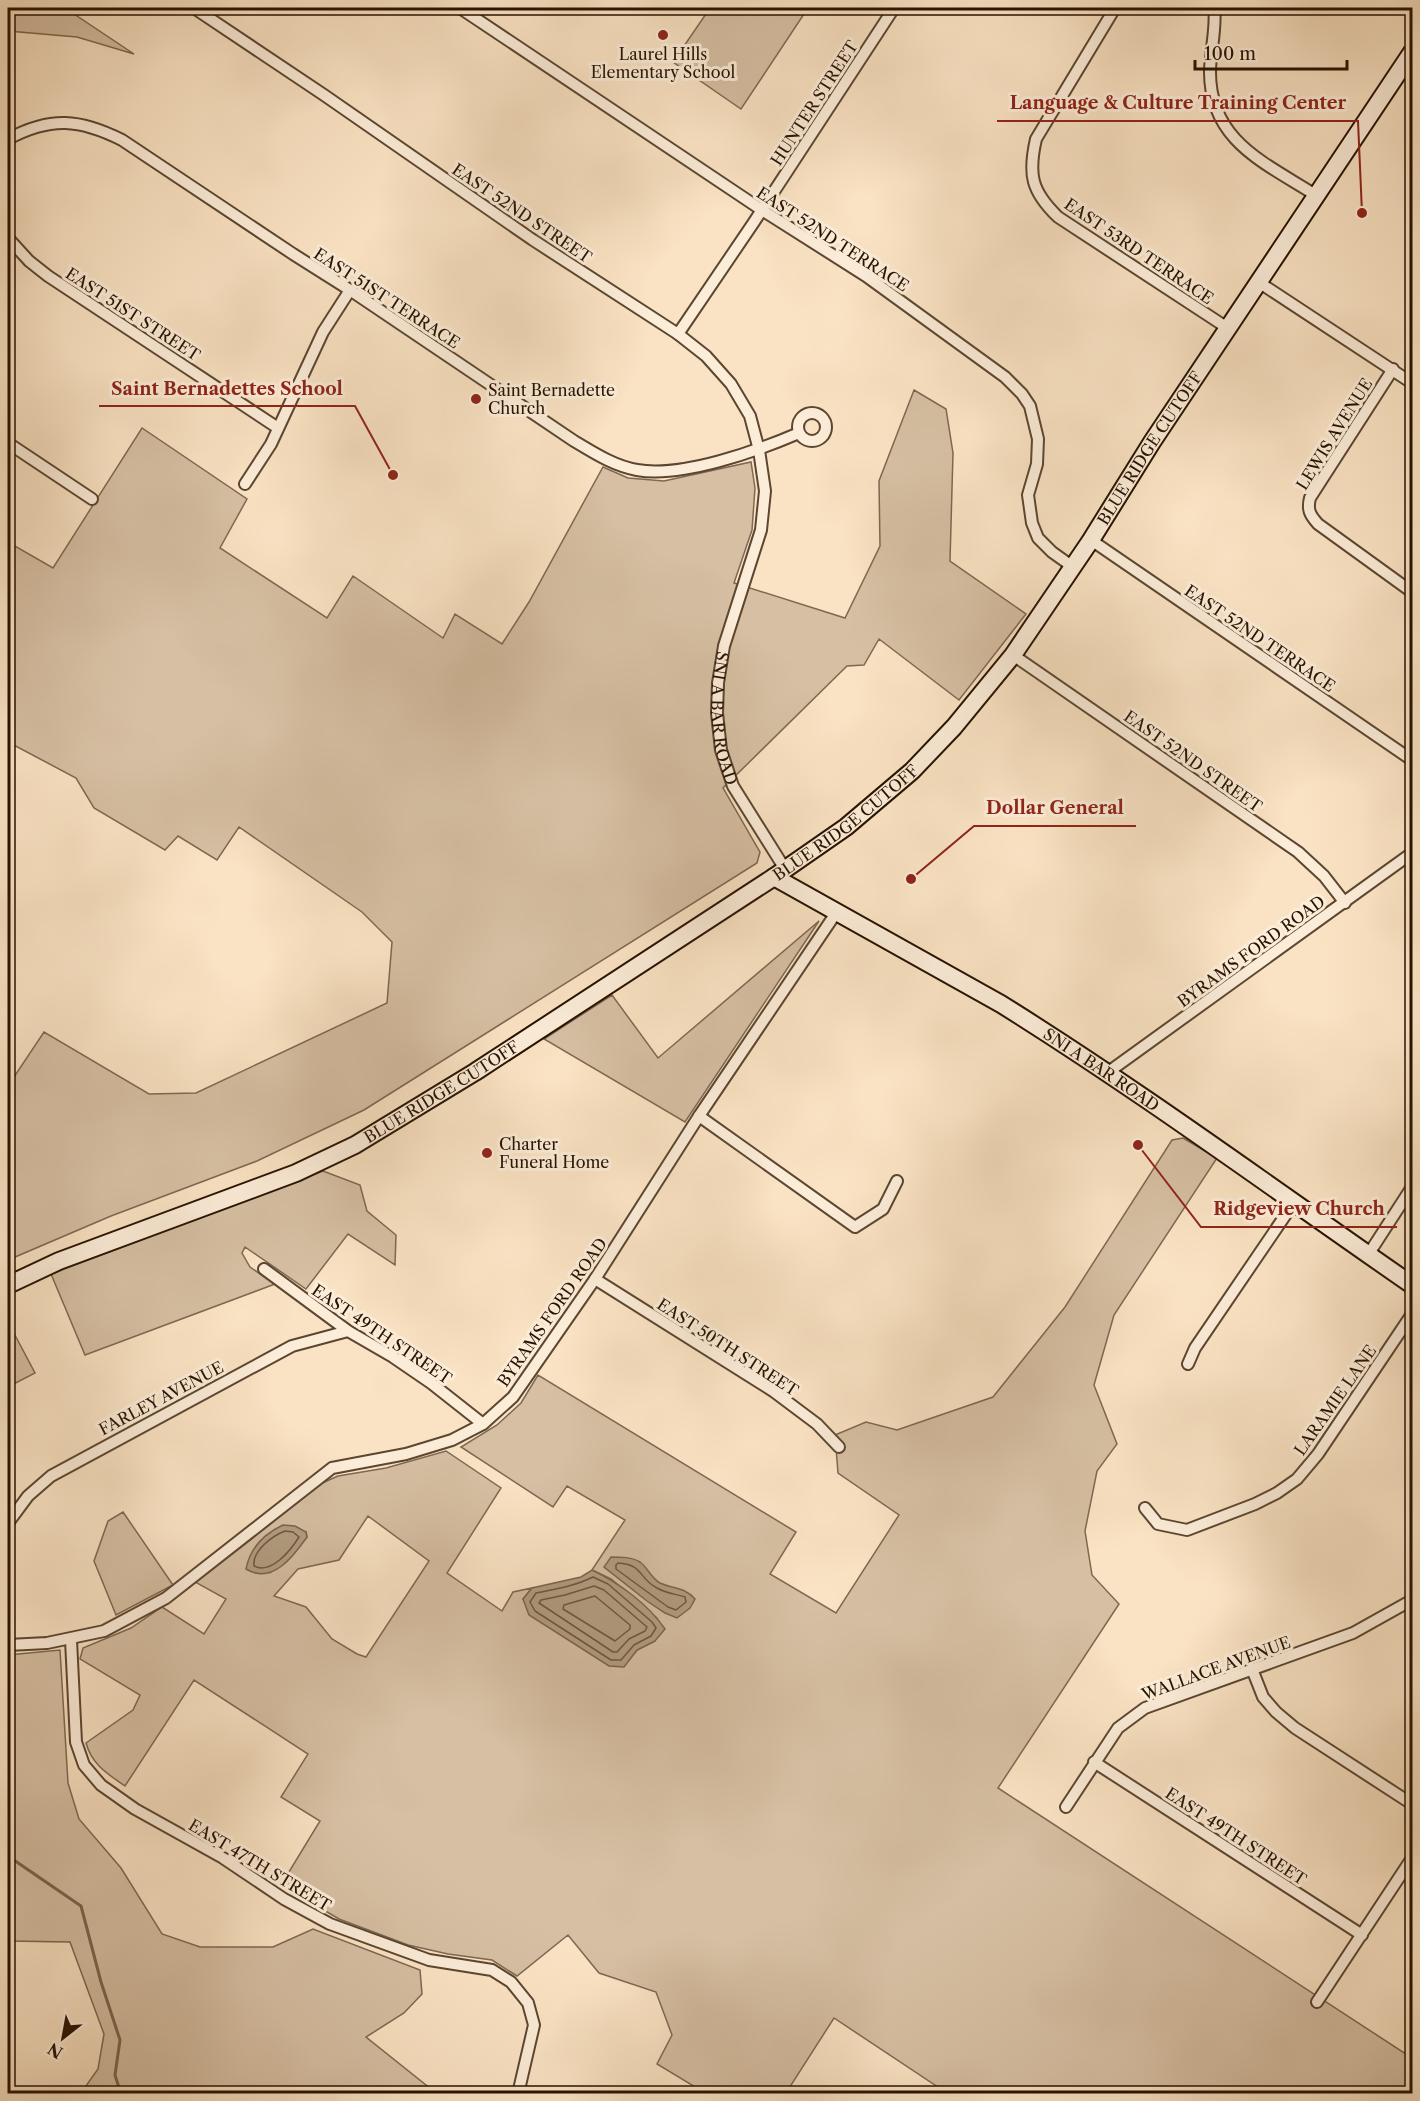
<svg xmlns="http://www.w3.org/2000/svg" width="1420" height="2101" viewBox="0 0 1420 2101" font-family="'Libre Caslon Text',serif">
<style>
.green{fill:#d6bfa3;stroke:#7e6852;stroke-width:1.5;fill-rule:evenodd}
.water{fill:#b29c81;stroke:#7a654d;stroke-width:1.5}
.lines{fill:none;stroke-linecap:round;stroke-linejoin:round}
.shore{stroke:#6c5740;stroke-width:1.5}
.stream{stroke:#7a654d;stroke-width:3}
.street-casing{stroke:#5c4631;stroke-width:14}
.secondary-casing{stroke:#271200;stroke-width:20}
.street{stroke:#fcedd9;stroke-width:10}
.secondary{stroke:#fcedd9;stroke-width:16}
.poi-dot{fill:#8f2418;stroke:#fcedd9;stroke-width:2}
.labels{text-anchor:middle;stroke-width:6;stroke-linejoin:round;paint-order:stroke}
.poi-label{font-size:16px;fill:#271200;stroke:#fcedd9;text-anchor:start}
.street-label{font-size:16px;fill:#271200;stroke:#fcedd9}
.leader{fill:none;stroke:#8f2418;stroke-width:2}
.callout-dot{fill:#8f2418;stroke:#fcedd9;stroke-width:2}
.callout-label{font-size:18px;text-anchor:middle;font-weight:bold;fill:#8f2418;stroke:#fcedd9;stroke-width:6;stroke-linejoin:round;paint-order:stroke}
</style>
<rect width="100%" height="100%" fill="#fae3c4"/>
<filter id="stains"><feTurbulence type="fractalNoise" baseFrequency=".00333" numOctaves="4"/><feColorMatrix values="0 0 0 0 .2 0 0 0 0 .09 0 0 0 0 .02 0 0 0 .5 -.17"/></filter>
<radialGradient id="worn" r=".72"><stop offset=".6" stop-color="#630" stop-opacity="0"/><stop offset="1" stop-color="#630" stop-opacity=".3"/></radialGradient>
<path class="green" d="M8 8H65L134 54 77 37 8 31Z
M710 8H808L741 109 673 62Z
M914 390 946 409 953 453 950 561 1026 614 959 700 879 639 864 665 847 666 723 788 760 852 757 863 364 1110 257 1161 111 1216 8 1260V1086L44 1032 149 1094 196 1093 387 1003 392 942 362 912 239 827 217 860 178 836 165 850 94 808 76 778 8 742V542L53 568 142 428 247 499 220 548 327 618 353 576 443 638 455 614 502 644 529 602 603 467 628 478 664 481 751 462 755 488 752 530 734 583 845 618 880 546 879 481Z
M819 921 685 1122 544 1039 612 995 658 1058Z
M1183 1138 1217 1158 1114 1315 1094 1385 1117 1444 1097 1471 1085 1531 1092 1575 1119 1604 998 1788 1412 2058V2093H947L834 2018 786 2093H705L657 2064 672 2035 656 1992 599 1973 568 1935 517 1976 492 1960 448 1954 408 1945 339 1919 281 1885 320 1821 281 1797 308 1754 194 1680 125 1786C108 1774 92 1765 86 1743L133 1710 140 1695 80 1659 83 1648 131 1628 162 1607 204 1634 226 1599 195 1582 320 1484 338 1476 386 1468 446 1451 501 1488 447 1573 502 1611 513 1592 532 1588 523 1599 624 1666 637 1650 655 1641 657 1618 611 1579 592 1570 625 1520 567 1486 553 1507 461 1447 497 1425 521 1403 538 1375 796 1532 770 1574 836 1613 899 1515 838 1473 835 1435 866 1422 897 1430 993 1397 1065 1307 1172 1140ZM368 1516 429 1561 366 1657 357 1654 332 1639 306 1607 274 1596 298 1569 339 1560ZM306 1532 307 1537 285 1563 269 1573Z
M323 1171 360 1185 367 1211 396 1235 395 1265 348 1234 306 1289 245 1247 242 1253 250 1267 275 1284 85 1355 51 1274Z
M8 1322 35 1373 8 1387Z
M123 1512 173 1585 116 1615 94 1561 108 1521Z
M60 1650 68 1783 79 1819 121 1868 162 1934 200 1947H273L313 1929 420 1970 422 1994 404 2013 366 2037 436 2093H81L98 2069 104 2034 70 1942 8 1941V1655Z"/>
<path class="water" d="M283 1525 295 1526 306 1532 307 1537C293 1557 272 1585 246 1569 250 1547 264 1534 283 1525Z
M611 1557C621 1557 632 1557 640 1562 648 1568 651 1578 660 1583 673 1589 685 1587 695 1599L690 1608 677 1618 665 1613 647 1601 604 1567Z
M592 1570C619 1583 648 1604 665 1629L655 1641 637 1650 624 1667 609 1666 529 1615 523 1599 532 1588 581 1577Z"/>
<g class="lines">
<path class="shore" d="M285 1531 293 1532 299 1537C291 1550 271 1575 254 1566 252 1551 272 1536 285 1531Z
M618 1563C643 1564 639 1579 657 1588 665 1593 676 1594 685 1597L686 1602 676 1610 668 1607 616 1569V1565Z
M593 1577 608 1584 652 1622 656 1628 651 1636 634 1645 621 1660H611L535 1611 530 1602 536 1593C556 1589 575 1586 593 1577Z
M594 1586 604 1590 647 1627 645 1631 629 1639 617 1652H613L539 1603 541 1600 565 1595Z
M595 1596 630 1625V1629L615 1641 563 1609 564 1605Z"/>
<path class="stream" d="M8 1856 81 1906 101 1982 120 2040 115 2075 121 2094"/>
<g class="street-casing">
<g id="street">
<path id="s1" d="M194 8 324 95 533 240 678 334 706 356 731 384 750 416 759 450 765 491 761 530 724 646 718 683 717 713 721 750 733 786 785 869"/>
<path d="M460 8 762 210 866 276 1005 377 1022 394 1030 406 1038 439 1037 464 1028 495 1032 523 1038 538 1052 552 1073 567"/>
<path d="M1115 8 1036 139C1028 174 1031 191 1058 217L1229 329"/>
<path d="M1214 8C1217 26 1210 52 1210 72 1210 142 1266 163 1317 196"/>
<path d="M8 139C51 116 80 119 122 140L293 254 350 290 574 441C594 453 614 466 637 470 682 478 757 451 799 433"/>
<path d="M8 238 29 261 48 276 278 428"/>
<path d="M1260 283 1412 383"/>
<path d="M678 334 754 222 894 8"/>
<path d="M1393 369 1310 498C1307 510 1310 515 1318 524L1412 592"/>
<circle cx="812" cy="427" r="14"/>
<path d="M8 443 92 499"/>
<path d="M245 484 271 444 323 332 350 290"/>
<path d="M1091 540 1412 760"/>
<path d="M1013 655 1298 852 1324 876 1345 903"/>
<path d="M1107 1073 1412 853"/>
<path d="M699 1116 855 1227 883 1209 897 1181"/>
<path d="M1368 1255 1412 1187"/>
<path d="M264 1269 348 1331 393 1357 431 1383 483 1424"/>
<path d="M595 1279 773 1391 817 1424 839 1447"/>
<path d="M1188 1364 1195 1348 1293 1204"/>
<path d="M1145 1508 1158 1524 1187 1530 1255 1504 1277 1493 1297 1479 1318 1454 1412 1314"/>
<path d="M8 1523 28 1496 51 1476 292 1346 348 1331"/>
<path d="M71 1640 76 1742 84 1765 101 1785 135 1809 223 1858 284 1899 330 1924 429 1960 492 1970 511 1982 528 2003 534 2025 518 2094"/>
<path d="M8 1645 47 1643 104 1631 166 1598 332 1468 406 1454 452 1440 483 1424 513 1397 595 1279 699 1116 836 913"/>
<path d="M1252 1669 1263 1697 1276 1712 1295 1728 1412 1804"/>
<path d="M1094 1762 1362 1935"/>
<path d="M1066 1807 1118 1728 1145 1708 1353 1633 1412 1600"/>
<path d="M1317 2002 1412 1858"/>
</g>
</g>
<g class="secondary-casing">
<g id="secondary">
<path id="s2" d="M774 877 1001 1004C1142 1092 1276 1191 1412 1285"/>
<path id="s3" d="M8 1285 59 1261 296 1173 355 1145 475 1072 774 877 846 827 912 771 954 727 1013 655 1091 540 1152 442 1412 52"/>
</g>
</g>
<use href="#street" class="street"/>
<use href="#secondary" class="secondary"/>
</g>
<g class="poi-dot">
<circle cx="663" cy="35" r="6"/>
<circle cx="476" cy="399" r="6"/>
<circle cx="487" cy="1153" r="6"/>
</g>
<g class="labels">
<g class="poi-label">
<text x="663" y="60" text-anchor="middle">Laurel Hills<tspan x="663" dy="18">Elementary School</tspan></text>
<text x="488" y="396">Saint Bernadette<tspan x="488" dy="18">Church</tspan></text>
<text x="499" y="1150">Charter<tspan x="499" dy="18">Funeral Home</tspan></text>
</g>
<g class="street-label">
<text transform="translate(814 103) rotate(-57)" y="6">HUNTER STREET</text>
<text transform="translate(522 213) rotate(34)" y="6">EAST 52ND STREET</text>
<text transform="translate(833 239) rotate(33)" y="6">EAST 52ND TERRACE</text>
<text transform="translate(1139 251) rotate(34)" y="6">EAST 53RD TERRACE</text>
<text transform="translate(387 298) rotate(33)" y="6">EAST 51ST TERRACE</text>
<text transform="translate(133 314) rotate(33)" y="6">EAST 51ST STREET</text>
<text transform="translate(1334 434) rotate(-58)" y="6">LEWIS AVENUE</text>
<text dy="6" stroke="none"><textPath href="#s3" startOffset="1448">BLUE RIDGE CUTOFF</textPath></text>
<text transform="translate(1260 638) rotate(34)" y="6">EAST 52ND TERRACE</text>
<text dy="6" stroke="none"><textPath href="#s1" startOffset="1005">SNI A BAR ROAD</textPath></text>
<text transform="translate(1193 761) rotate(35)" y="6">EAST 52ND STREET</text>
<text dy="6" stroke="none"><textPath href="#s3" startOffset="962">BLUE RIDGE CUTOFF</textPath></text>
<text transform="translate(1251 951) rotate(-36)" y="6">BYRAMS FORD ROAD</text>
<text dy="6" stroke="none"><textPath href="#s2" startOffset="380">SNI A BAR ROAD</textPath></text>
<text dy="6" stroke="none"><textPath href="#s3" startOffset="476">BLUE RIDGE CUTOFF</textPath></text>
<text transform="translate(552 1312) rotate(-55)" y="6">BYRAMS FORD ROAD</text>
<text transform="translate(382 1334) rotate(34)" y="6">EAST 49TH STREET</text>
<text transform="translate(728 1347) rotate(33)" y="6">EAST 50TH STREET</text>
<text transform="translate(161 1398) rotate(-28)" y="6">FARLEY AVENUE</text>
<text transform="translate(1335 1400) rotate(-55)" y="6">LARAMIE LANE</text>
<text transform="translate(1216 1668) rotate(-20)" y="6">WALLACE AVENUE</text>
<text transform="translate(1236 1836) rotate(33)" y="6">EAST 49TH STREET</text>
<text transform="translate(260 1865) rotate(31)" y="6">EAST 47TH STREET</text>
</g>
</g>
<path class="leader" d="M1362 213L1358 121H997M393 475L355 406H99M911 879L974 826H1136M1138 1145L1201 1227H1397"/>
<g class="callout-dot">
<circle cx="1362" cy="213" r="6"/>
<circle cx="393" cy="475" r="6"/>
<circle cx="911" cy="879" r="6"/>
<circle cx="1138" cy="1145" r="6"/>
</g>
<g class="callout-label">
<text x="1178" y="109">Language &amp; Culture Training Center</text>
<text x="227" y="395">Saint Bernadettes School</text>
<text x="1055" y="814">Dollar General</text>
<text x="1299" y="1215">Ridgeview Church</text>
</g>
<rect width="1420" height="2101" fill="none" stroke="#fae3c4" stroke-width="30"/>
<rect x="9" y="9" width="1402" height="2083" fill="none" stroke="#271200" stroke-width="3"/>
<rect x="15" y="15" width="1390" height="2071" fill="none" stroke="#271200" stroke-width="1.5"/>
<g transform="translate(63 2038) rotate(211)" stroke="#fcedd9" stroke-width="4.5" paint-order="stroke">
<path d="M0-4.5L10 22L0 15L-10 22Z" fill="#271200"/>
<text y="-9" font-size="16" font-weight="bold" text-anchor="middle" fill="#271200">N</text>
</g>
<path d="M1195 60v9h152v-9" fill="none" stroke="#271200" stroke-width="3"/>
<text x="1204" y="60" font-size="18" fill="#271200" stroke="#fcedd9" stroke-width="4.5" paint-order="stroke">100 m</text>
<rect width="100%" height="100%" filter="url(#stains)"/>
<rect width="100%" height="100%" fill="url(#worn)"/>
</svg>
